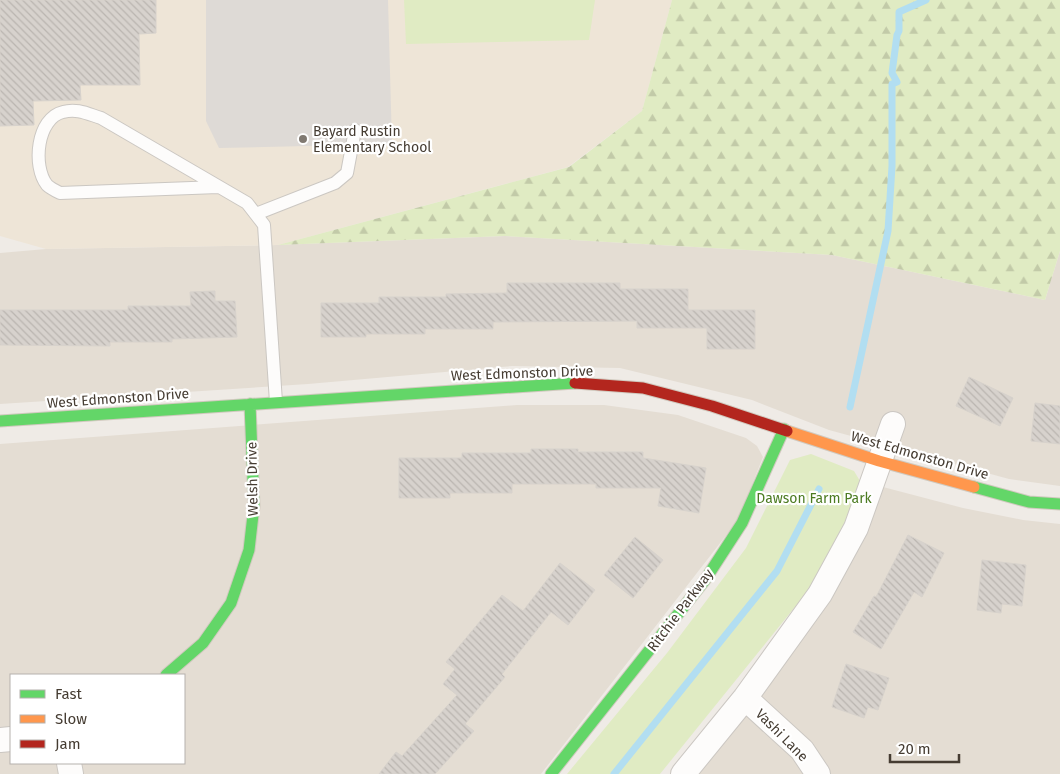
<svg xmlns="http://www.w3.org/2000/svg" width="1060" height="774" viewBox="0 0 1060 774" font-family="'Fira Sans',sans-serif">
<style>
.residential{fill:#e4ddd3;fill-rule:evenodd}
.education{fill:#eee5d7}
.forest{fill:url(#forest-firs)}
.green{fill:#e0ebc3}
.parking{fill:#dedad6}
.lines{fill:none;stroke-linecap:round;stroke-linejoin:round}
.stream{stroke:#b2def1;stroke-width:7}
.building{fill:url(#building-back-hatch);stroke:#d7d2cc}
.lane-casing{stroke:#cbc7c2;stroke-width:14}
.street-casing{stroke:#cbc7c2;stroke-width:26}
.fast-casing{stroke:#d0c9be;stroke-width:13}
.slow-casing{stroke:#d0c9be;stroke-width:13}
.jam-casing{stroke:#d0c9be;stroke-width:13}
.lane{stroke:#fdfcfb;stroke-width:12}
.street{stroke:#fdfcfb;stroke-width:24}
.fast{stroke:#63d668;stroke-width:11}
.slow{stroke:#ff974d;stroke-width:11}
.jam{stroke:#b3261e;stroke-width:11}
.poi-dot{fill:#807971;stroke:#fff;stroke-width:2}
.labels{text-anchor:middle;stroke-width:4.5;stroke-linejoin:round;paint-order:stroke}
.poi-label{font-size:14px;fill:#453c32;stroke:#fff;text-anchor:start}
.street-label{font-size:14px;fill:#453c32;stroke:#fff}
.park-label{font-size:14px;fill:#4c7b22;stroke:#fff}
</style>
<defs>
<pattern id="forest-firs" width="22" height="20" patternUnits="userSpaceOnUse" patternTransform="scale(1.25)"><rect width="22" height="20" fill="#e0ebc3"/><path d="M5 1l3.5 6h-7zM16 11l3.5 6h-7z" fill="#c2caa8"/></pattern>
<pattern id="building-back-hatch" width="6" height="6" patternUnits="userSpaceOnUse" patternTransform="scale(1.25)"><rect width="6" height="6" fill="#d7d2cd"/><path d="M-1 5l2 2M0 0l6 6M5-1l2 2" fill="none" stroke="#bab5b0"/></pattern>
</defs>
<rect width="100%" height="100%" fill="#efebe6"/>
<path class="residential" d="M505 236 832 255 1045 300 1060 251V486L1009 479 829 430 752 400 620 368 512 366 308 384 0 404V253L46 249 278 245Z
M517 405H604L678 415 746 438 757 446 763 457 738 520 541 774H0V444ZM11 675H184V763H11Z
M883 487 963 508 1023 520 1060 524V774H692Z"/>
<path class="education" d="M0 0H672L642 111 568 167 278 245 46 249 0 236Z"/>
<path class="forest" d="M672 0H1060V251L1045 300 832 255 505 236 278 245 569 167 642 111Z"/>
<path class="green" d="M404 0H595L589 40 406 44Z
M811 454 854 471 860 481 859 496 807 592 660 774H567L667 653 746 548 790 460Z"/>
<path class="parking" d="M206 0H388L392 144 219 148 206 121Z"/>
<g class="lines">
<path class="stream" d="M850 407 888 231 892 166V84L897 82 892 73 897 35 899 31V12L926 0
M614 774 777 571 819 489"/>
</g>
<path class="building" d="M0 0H156V33L139 34 140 85H80L81 100 33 101 34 125 0 126Z
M507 283H620V289H688V310H755V349H707V328H637V321L493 322V329H425V334H366V337H321V303H379V297H446V294L507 293Z
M215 291V301H235L237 337 172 339V342H110V346L0 345V310H128V306H191L190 292Z
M969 377 1013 398 1000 426 956 406Z
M1035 403 1060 406V444L1031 441Z
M531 449H578V452H643V458L706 468 699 513 658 506 661 488H596V484H512V493H450V498H399V458H462V453H531Z
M908 535 944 553 922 597 914 592 881 649 853 632 874 596 876 597Z
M635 537 663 560 633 598 604 575Z
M982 560 1026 565 1022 606 1002 604 1001 613 977 610Z
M560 563 595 590 568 625 551 612 502 674 505 677 465 724 474 731 435 774H379L396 752 402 756 457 695 443 684 455 669 446 662 502 595 523 611Z
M846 664 889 678 878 710 868 707 864 718 832 707Z"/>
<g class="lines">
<g class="lane-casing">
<path id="lane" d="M218 187 60 193C56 191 50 188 47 185 32 166 37 118 63 112 77 108 88 114 101 118L247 203 264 225 276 402
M256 214 335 183 347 173 355 130"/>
</g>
<g class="street-casing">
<path id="street" d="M745 698 802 750 818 774
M0 740 11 739
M69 763 71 774
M683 774 745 698 820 594 856 528 893 424"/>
</g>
<g class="fast-casing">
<path id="fast" d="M0 421 575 383
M974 487 1029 502 1060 504
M166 675 203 643 231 603 249 550 254 506 250 404
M551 774 705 580 742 523 784 429"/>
</g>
<g class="slow-casing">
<path id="slow" d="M787 431 879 461 974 487"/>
</g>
<g class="jam-casing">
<path id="jam" d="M575 383 643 388 712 406 787 431"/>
</g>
<use href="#lane" class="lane"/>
<use href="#street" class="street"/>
<use href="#fast" class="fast"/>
<use href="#slow" class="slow"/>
<use href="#jam" class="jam"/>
</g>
<circle class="poi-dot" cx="303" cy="139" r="5"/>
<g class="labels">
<g class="poi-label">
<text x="313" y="136">Bayard Rustin<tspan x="313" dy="16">Elementary School</tspan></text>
</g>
<g class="street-label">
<text transform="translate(522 373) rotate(-2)" y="5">West Edmonston Drive</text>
<text transform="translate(118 398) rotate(-4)" y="5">West Edmonston Drive</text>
<text transform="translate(920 455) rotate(16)" y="5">West Edmonston Drive</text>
<text transform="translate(252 479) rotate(-91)" y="5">Welsh Drive</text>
<text transform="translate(680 610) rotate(-53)" y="5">Ritchie Parkway</text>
<text transform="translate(782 735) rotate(45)" y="5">Vashi Lane</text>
</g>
<g class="park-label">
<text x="814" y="503">Dawson Farm Park</text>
</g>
</g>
<rect x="10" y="674" width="175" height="90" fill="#ffffff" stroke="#b5b1ad"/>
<rect x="20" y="690" width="25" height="8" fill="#63d668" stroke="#b5b1ad"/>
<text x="55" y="699" font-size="15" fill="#453c32">Fast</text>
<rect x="20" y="715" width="25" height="8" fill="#ff974d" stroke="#b5b1ad"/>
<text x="55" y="724" font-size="15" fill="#453c32">Slow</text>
<rect x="20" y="740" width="25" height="8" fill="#b3261e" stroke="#b5b1ad"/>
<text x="55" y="749" font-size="15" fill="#453c32">Jam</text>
<path d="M890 754v8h69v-8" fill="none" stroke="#453c32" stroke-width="2.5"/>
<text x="898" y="754" font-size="15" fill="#453c32" stroke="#ffffff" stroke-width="4" paint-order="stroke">20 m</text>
</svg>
